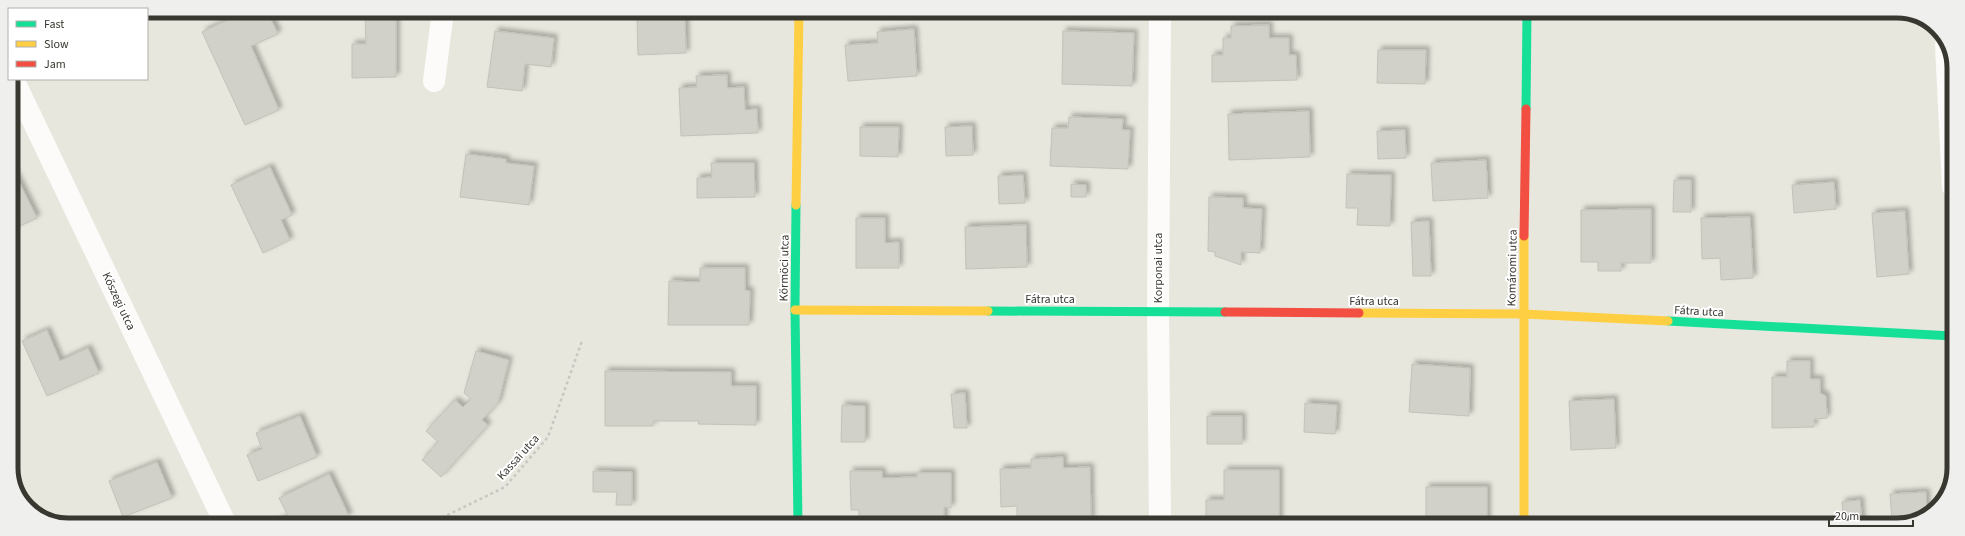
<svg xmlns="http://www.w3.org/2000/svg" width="1965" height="536" viewBox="0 0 1965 536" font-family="'Source Sans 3',sans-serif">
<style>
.building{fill:#d1d0c9;stroke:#c3c2ba;filter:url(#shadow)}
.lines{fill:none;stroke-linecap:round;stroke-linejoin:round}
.path{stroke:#c8c7c4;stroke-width:2.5;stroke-dasharray:3 3;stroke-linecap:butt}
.street{stroke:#fcfbfa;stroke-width:22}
.fast{stroke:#16e098;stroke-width:9}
.slow{stroke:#ffcf43;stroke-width:9}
.jam{stroke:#f24e42;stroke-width:9}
.labels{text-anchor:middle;stroke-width:4;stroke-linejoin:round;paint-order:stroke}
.street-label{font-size:12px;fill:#383730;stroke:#fff}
.rim{fill:none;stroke:#383730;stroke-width:5}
</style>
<defs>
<filter id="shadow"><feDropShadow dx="3.5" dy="-3.5" stdDeviation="2" flood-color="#0004"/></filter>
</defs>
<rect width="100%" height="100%" fill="#e8e7dd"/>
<path class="building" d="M247 11H267L278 34 251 46 279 110 245 125 202 32Z
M396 12V77L352 78V44H366L365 13Z
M1360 12H1395V16H1360Z
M1588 13H1745V16Z
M685 18 686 53 638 55 637 19Z
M1269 25V38H1289V55H1296L1297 80 1212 82V55H1223V38H1231V26Z
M914 29 917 76 848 81 845 45 878 43 877 32Z
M495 31 554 38 551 67 525 64 522 91 487 87Z
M1063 31 1134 33 1132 86 1062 84Z
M1378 50H1426L1425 84 1377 83Z
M727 75V88L744 87 745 110 757 109 758 133 681 136 679 88 697 87 696 76Z
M1309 111 1310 157 1229 160 1228 114Z
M1069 117 1123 119 1122 130H1130L1128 169 1050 166 1052 128H1068Z
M972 126 973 155 946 156 945 127Z
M860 127H899L898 157 860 156Z
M1405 130 1406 158 1378 159 1377 131Z
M466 154 506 159V163L534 166 529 205 460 197Z
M1486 160 1488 198 1433 201 1431 163Z
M711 163H754L755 197 697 198V178L712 177Z
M270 167 292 215 281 220 290 240 263 253 231 185Z
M13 170 37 218 11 230V171Z
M1347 174 1391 175 1390 226 1357 225 1358 208H1346Z
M1023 175 1025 203 999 204 998 176Z
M1674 180H1691V212H1673Z
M1834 182 1836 209 1794 213 1792 185Z
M1071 184 1086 185V197H1071Z
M1209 197 1243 198V208L1262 209 1260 253 1241 252V265L1215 256V252L1208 251Z
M1651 209V263H1621V271H1598V262H1581V210Z
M1905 211 1909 274 1877 277 1872 213Z
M1750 217 1753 278 1721 280 1720 258 1702 259 1701 218Z
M856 218H885V243L899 242V268H856Z
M1429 221 1431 276H1413L1411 222Z
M1026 225 1027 267 966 269 965 227Z
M700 268H745V290L750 291 749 325H668L669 281 700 282Z
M47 330 60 361 88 348 99 373 47 396 22 341Z
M476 351 509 360 498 403 482 420 488 425 441 477 422 460 438 442 426 431 455 400 463 407 471 399 464 393Z
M1787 361H1810V379H1820V393L1826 396 1827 418 1814 419V427L1772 428V377H1787Z
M1412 364 1470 368 1469 416 1409 412Z
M605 371 731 372V386H756V425L698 424 699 421H653V426H605Z
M965 393 967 428H954L951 394Z
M1614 399 1616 448 1571 450 1569 401Z
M1305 403 1337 405 1335 434 1304 432Z
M842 405 865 406V442H841Z
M300 416 317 457 258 481 247 455 262 449 256 433Z
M1207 416H1242V444H1207Z
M1063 457V468L1090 467 1091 521 1017 523V506L1001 507 1000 469 1031 468V459Z
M157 462 172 498 123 517 109 481Z
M1224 470H1279V524H1206V500H1224Z
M593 471 632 472V505H616L617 492H593Z
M850 471H882V478L917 477V473H951V508L944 507V523L859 524V510H851Z
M329 474 349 516 334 523H276V522L288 516 279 498Z
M1426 487H1487V525H1426Z
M1926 492 1927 515 1912 520 1892 521 1890 494Z
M1860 500 1862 525H1844L1842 502Z"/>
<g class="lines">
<path class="path" d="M431 523 505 487 548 437 582 341"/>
<path class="street" d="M1946 45 1953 187
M13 79 225 523
M434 81 443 11
M1160 524 1158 311 1160 12"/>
<path class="fast" d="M1526 109 1527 12
M796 205 795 310 798 524
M988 311 1225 312
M1668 321 1953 336"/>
<path class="slow" d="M796 205 799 12
M795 310 988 311
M1359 313 1523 314 1668 321
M1524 525V236"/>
<path class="jam" d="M1524 236 1526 109
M1225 312 1359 313"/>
</g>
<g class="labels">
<g class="street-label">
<text transform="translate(784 268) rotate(-89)" y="4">Körmöci utca</text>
<text transform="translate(1158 268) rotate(-90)" y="4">Korponai utca</text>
<text transform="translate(1512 268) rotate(-89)" y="4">Komáromi utca</text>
<text x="1050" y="303">Fátra utca</text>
<text transform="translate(119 301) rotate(65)" y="4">Kőszegi utca</text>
<text x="1374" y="305">Fátra utca</text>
<text transform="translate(1699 311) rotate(3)" y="4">Fátra utca</text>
<text transform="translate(518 457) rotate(-48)" y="4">Kassai utca</text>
</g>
</g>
<path d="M0 0H1965V536H0ZM68 18H1897A50 50 0 0 1 1947 68V468A50 50 0 0 1 1897 518H68A50 50 0 0 1 18 468V68A50 50 0 0 1 68 18Z" fill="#efefee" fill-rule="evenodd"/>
<path class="rim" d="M68 18H1897A50 50 0 0 1 1947 68V468A50 50 0 0 1 1897 518H68A50 50 0 0 1 18 468V68A50 50 0 0 1 68 18Z"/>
<rect x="8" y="8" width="140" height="72" fill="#ffffff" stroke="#afafac"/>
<rect x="16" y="21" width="20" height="6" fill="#16e098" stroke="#afafac"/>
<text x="44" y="28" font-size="12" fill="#383730">Fast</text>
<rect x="16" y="41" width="20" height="6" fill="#ffcf43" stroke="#afafac"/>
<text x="44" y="48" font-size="12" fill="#383730">Slow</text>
<rect x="16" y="61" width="20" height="6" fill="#f24e42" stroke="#afafac"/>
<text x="44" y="68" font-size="12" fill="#383730">Jam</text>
<path d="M1829 520v6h84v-6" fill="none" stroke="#383730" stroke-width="2"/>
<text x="1835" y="520" font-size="12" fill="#383730" stroke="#ffffff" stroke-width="3" paint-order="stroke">20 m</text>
</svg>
